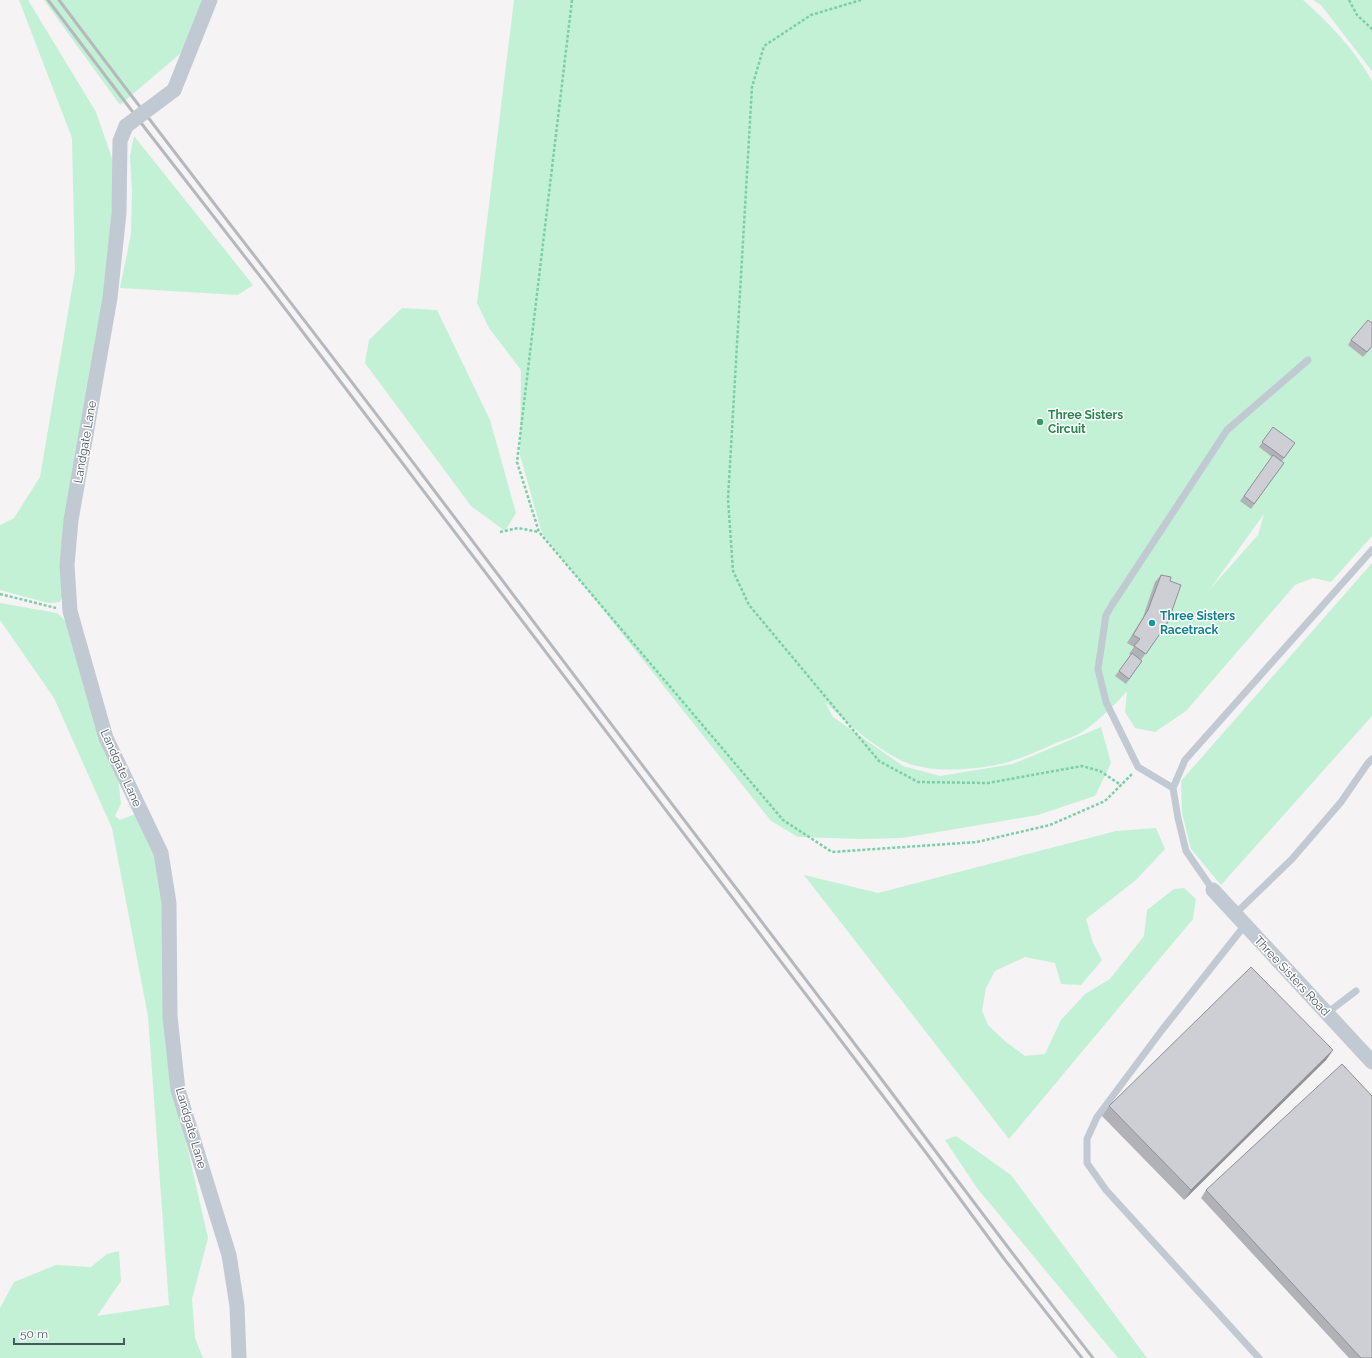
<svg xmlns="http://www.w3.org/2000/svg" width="1372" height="1358" viewBox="0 0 1372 1358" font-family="Raleway,sans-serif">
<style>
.green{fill:#c3f1d5;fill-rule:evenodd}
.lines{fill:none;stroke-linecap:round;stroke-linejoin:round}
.path{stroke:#7ad0a6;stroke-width:2.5;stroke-dasharray:3 2;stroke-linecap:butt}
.lane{stroke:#c1cad2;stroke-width:7}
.street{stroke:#c1cad2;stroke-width:15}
.rail{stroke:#b5b8bd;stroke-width:3}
.street-bridge{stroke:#c1cad2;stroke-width:15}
.wall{fill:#b0b2b7}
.shaded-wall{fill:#909195}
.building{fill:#cdcfd5;stroke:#909195}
.leisure-dot{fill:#2e9e5b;stroke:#fff;stroke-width:1.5}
.culture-dot{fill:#0f9aa8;stroke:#fff;stroke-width:1.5}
.labels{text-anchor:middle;stroke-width:3;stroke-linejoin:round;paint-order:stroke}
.leisure-label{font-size:12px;font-weight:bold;fill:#27864d;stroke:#fff;text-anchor:start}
.street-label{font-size:12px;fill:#4a5661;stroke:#fff}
.culture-label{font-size:12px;font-weight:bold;fill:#0d838f;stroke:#fff;text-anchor:start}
</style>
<rect width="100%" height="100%" fill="#f5f3f3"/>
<path class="green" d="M19 0H28L96 112 115 167 106 287 63 593 60 602 48 603 0 590V525L14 518 40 477 75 271 72 138Z
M44 0H203L181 53 120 105Z
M514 0H1303C1329 23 1355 50 1372 81V536L1331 582 1313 578 1295 585 1186 711 1155 732 1135 728 1125 712 1127 691C1116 704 1096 723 1082 732 1074 737 1063 740 1054 744 1037 751 1019 760 1000 764 973 770 933 773 907 763 877 750 848 724 825 702L833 717 903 766 940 776 1013 764 1101 727 1111 763 1095 796 1038 815 902 838 862 839 798 837 771 821 542 533 520 455 521 370 489 328 477 303ZM1264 514 1258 535 1210 589Z
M1313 0H1372V71L1321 5Z
M134 136 253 285 238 295 120 288 131 234 132 191 130 156Z
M402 308 437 310 490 420 516 513 505 531 471 506 365 363 369 340Z
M1372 563V716L1221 885 1191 849 1182 813 1181 781Z
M0 603 57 613 67 622 118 777 121 804 115 816 120 820 138 813 158 851 180 1115 208 1238 192 1299 195 1338 203 1358H0V1308L14 1282 56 1265 91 1267 107 1254 119 1251 121 1281 97 1316 169 1305 148 1016 112 828 54 698 0 620Z
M1156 828 1165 849 1136 880 1086 919 1093 943 1102 960 1081 985 1061 984 1055 963 1025 957 995 971 986 988 982 1011 988 1025 1006 1042 1025 1056 1045 1054 1061 1020 1085 994 1110 979 1144 936 1147 910 1174 889 1184 888 1196 899 1193 919 1009 1139 804 875 878 893 1116 831Z
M956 1136 1011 1175 1147 1358H1118L977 1188 945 1140Z"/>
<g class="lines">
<path class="path" d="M572 0 517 462 539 532 783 820 832 852 977 842 1050 825 1105 801 1132 774
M861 0 811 15 764 46 752 87 728 499 733 571 749 605 879 761 918 782 988 783 1082 766 1100 771 1121 785
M1349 0 1357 15 1372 29
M500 532 518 528 539 532
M0 594 56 608"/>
<path class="lane" d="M1173 788 1138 767 1106 702 1098 669 1106 615 1112 605 1227 430 1308 360
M1213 890 1186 851 1178 818 1173 788 1185 760 1372 550
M1235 914 1292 859 1341 802 1368 763 1372 759
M1245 925 1162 1030 1097 1117 1087 1139V1163L1106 1190 1259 1358
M1327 1013 1356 991"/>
<path class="street" d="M174 90 210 0
M126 126 120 141 119 213 110 298 71 520 67 565 70 611 106 738 161 853 169 903 170 1016 178 1090 229 1255 237 1306 239 1358
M1213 890 1372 1062"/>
<path class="rail" d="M48 0 148 132 277 298 927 1154 1005 1260 1082 1358
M59 0C179 160 303 317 424 477 572 673 721 869 870 1064 944 1162 1017 1261 1093 1358"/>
<path class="street-bridge" d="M126 126 174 90"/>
</g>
<path class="wall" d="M1372 323V347L1363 357 1348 345 1351 340Z
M1273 427 1295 443 1282 461 1284 463 1251 509 1240 501 1272 457 1259 447Z
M1161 575 1170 581 1168 622 1141 660 1142 661 1126 684 1115 676 1131 655 1129 654 1134 647 1127 643 1143 617 1155 582Z
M1333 1050 1326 1060 1184 1200 1102 1116 1109 1106Z
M1206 1190 1372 1358H1349L1201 1198Z"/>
<path class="shaded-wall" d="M1333 1050 1326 1060 1184 1200 1191 1190Z"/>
<path class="building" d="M1368 320 1372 323V346L1367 352 1351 340Z
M1273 427 1295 443 1284 458 1262 442Z
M1273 455 1284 463 1254 504 1244 496Z
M1161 575 1171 577 1170 581 1181 585 1168 622 1146 654 1134 646 1140 639 1133 635 1148 610Z
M1132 653 1142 661 1129 679 1119 671Z
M1251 967 1333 1050 1191 1190 1109 1106Z
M1342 1064 1372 1096V1358H1361L1206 1190Z"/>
<circle class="leisure-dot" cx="1040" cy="422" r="4"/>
<circle class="culture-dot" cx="1152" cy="623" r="4"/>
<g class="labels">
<g class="leisure-label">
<text x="1048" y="419">Three Sisters<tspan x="1048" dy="14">Circuit</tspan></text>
</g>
<g class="street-label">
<text transform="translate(85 442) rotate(-80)" y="4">Landgate Lane</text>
<text transform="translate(121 768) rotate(66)" y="4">Landgate Lane</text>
<text transform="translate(1292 976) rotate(47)" y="4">Three Sisters Road</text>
<text transform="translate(191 1128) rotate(74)" y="4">Landgate Lane</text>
</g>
<g class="culture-label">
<text x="1160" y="620">Three Sisters<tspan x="1160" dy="14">Racetrack</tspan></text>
</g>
</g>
<path d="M14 1338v6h110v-6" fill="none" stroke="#4a5661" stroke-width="2"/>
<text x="20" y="1338" font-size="12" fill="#4a5661" stroke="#ffffff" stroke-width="3" paint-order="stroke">50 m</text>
</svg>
